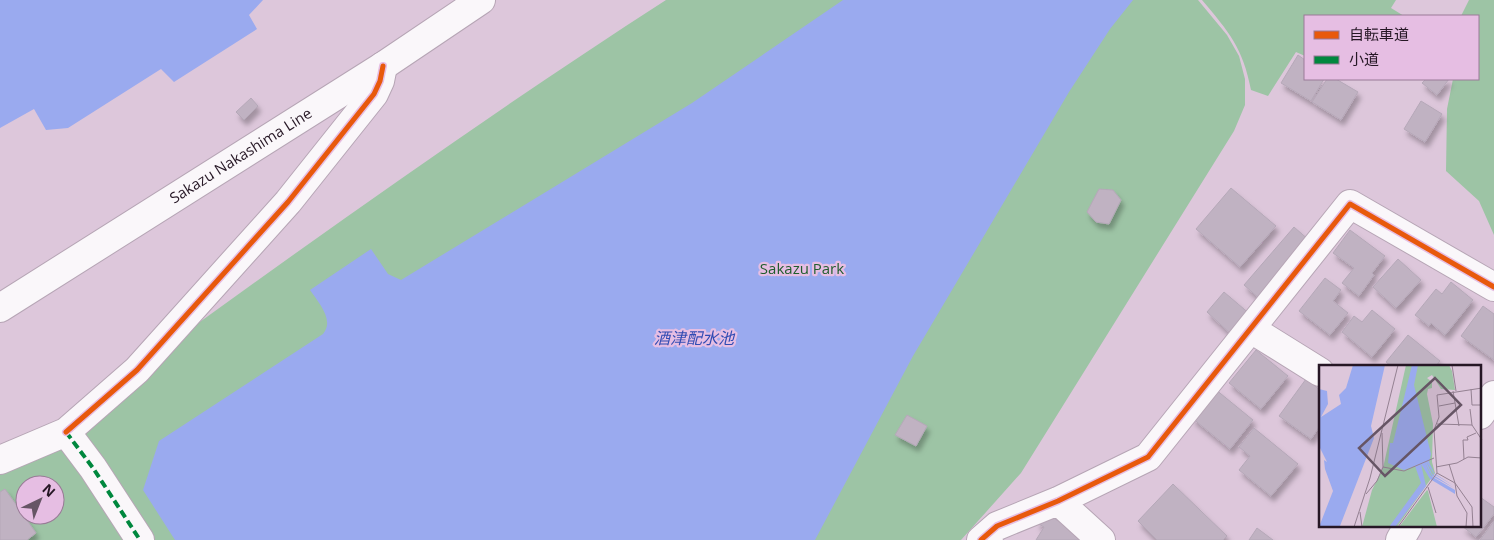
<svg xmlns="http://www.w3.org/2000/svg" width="1494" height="540" viewBox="0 0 1494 540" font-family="'Open Sans','Noto Sans JP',sans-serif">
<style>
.green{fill:#9dc4a5;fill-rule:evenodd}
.water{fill:#9aaaef}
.building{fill:#c0b2c2;stroke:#b5a8b8;filter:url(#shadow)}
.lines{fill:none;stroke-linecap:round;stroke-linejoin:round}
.minor-casing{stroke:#b6a5b5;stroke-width:30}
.major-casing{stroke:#b6a5b5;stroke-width:30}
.minor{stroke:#faf7fa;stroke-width:28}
.major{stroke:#faf7fa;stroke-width:28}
.quiet{stroke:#00873e;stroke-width:4;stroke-dasharray:8 4;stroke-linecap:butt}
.cycleway-casing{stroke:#e6bee3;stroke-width:8}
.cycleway{stroke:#e8590c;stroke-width:5}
.labels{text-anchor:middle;stroke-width:4.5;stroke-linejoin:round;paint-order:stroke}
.street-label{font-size:15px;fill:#261725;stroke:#e6bee3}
.park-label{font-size:15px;fill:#1f5d2d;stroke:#e6bee3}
.water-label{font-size:16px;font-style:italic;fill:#314cb3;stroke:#e6bee3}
.inset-road{fill:none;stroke:#948192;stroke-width:1}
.view{fill:#665565;fill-opacity:0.15;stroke:#665565;stroke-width:2.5}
.inset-edge{fill:none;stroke:#261725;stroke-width:2.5}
</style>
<defs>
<filter id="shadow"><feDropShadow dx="3" dy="5.5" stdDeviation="2.5" flood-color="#0004"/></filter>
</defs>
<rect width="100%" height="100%" fill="#ddc7db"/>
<path class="green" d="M666 0H1198L1227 35 1239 56 1245 79V105L1234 131 1021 473 961 540H0V467C219 308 438 147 666 0ZM25 485H55V515H25Z
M1202 0H1396L1391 8 1404 16H1305V56L1296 52 1268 96 1251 90C1243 48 1229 32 1202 0Z
M1469 0H1494V235L1479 201 1446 171 1447 109 1453 79H1478V16H1461Z"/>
<path class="water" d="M0 0H263L249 15 257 29 174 82 161 69 68 128 46 130 34 109 0 128Z
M843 0H1133L1110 29 1069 92 913 356 815 540H175L143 490 159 441 323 334C335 320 318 302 310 290L371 249 388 274 401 280 692 103Z"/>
<path class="building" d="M1298 55 1305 60V79H1324L1311 101 1281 83Z
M1327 79H1336L1358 92 1341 120 1312 102Z
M1426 79H1449L1437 95 1422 83Z
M251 98 258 106 244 120 236 112Z
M1421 101 1442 114 1425 142 1404 129Z
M1231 188 1276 226 1240 267 1196 229Z
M1099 189 1113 190 1121 200 1109 224 1096 222 1087 212Z
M1294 227 1310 241 1260 299 1244 285Z
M1350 230 1385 256 1372 273 1374 275 1359 296 1342 283 1354 268 1333 253Z
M1398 259 1421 280 1396 308 1373 287Z
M1325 278 1341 290 1333 301 1348 313 1330 335 1299 311Z
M1451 282 1473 300 1445 335 1431 323 1429 326 1415 315 1436 289 1442 294Z
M1224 292 1251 315 1233 336 1207 312Z
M1483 306 1494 314V360L1461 336Z
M1372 310 1395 329 1372 357 1342 332 1354 316 1362 322Z
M1408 335 1440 361 1435 366H1391L1386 362Z
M1256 350 1288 376 1261 409 1229 383Z
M1306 379 1320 390V426L1311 439 1279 416Z
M1215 389 1253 420 1230 449 1192 418Z
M907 415 927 426 916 446 895 435Z
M1254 428 1298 464 1271 496 1239 470 1250 456 1239 447Z
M1173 484 1227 536 1223 540H1157L1138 521Z
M5 489 36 533 27 540H0V492Z
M1480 497 1494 507V514L1476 537 1462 526H1480Z
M1044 512 1089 540H1036L1044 527 1037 523Z
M1494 521V540H1480Z
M1257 528 1273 540H1249Z"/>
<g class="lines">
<g class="minor-casing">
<path id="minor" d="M1251 329 1320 372
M1480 415 1494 395
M66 432 93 468 140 540
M0 460 66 432 137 370 288 202 374 94 380 81 383 66
M1058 501 1101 540
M981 540 997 526 1058 501 1148 457 1350 204 1494 287
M1400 540 1408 526"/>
</g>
<g class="major-casing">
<g id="major">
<path id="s1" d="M0 308 383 66 481 0"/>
</g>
</g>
<use href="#minor" class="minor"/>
<use href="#major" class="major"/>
<path class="quiet" d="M66 432 93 468 140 540"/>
<g class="cycleway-casing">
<path id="cycleway" d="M66 432 137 370 288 202 374 94 380 81 383 66
M981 540 997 526 1058 501 1148 457 1350 204 1494 287"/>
</g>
<use href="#cycleway" class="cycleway"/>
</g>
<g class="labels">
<g class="street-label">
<text dy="5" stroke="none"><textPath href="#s1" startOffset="285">Sakazu Nakashima Line</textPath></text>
</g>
<g class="park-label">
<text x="802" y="274">Sakazu Park</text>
</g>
<g class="water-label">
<text x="694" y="344">酒津配水池</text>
</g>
</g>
<g transform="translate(1319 365)">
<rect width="162" height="162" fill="#ddc7db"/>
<path d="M87 0H130L133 6 136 25 122 24 113 10 108 13 113 17V23L109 24 108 29 114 59 113 97 116 108 78 162H43L53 125 64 103ZM109 126 118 162H80L108 125Z" fill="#9dc4a5"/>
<path d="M34 0H66L52 61 55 73 21 161 0 162 14 126 6 104 5 95 8 97 0 81V24L8 26 9 39 2 52 22 39 20 30 27 23ZM93 0H99L95 20 112 89 110 97 115 108 135 121 115 109 108 98 113 109 135 123 113 111 106 98 112 111 136 125V129L111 114 102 99 107 121 76 162H70L102 118 96 101 85 105 69 98 71 78H74Z" fill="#9aaaef"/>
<path class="inset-road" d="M133 0 137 26M152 24 153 40H163M134 26 140 61M120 41 136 38M151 44 153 60 163 75M118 59 153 60M145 94 144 75H149L148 72 157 68M130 99 136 118 153 142 154 162M64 102 85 106 115 93M117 102 138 98 149 92 163 93M118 108 136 118 138 131 148 148 147 162M109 122 117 148M47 129 58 116 64 102 63 68M41 147 43 162M35 162 51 113 79 0M79 162 118 108 115 65 120 52 118 30 163 23"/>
<path class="view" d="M116 13 142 40 66 111 40 83Z"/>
<rect width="162" height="162" class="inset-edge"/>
</g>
<rect x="1304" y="15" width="175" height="65" fill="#e6bee3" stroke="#997b97"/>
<rect x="1314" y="31" width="25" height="8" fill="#e8590c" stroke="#997b97"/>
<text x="1349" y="40" font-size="15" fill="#261725">自転車道</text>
<rect x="1314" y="56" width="25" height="8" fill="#00873e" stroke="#997b97"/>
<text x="1349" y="65" font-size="15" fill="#261725">小道</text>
<g transform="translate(40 500) rotate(43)"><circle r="24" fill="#e6bee3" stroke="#997b97"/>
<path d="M0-4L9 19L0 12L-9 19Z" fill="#665565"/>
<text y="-8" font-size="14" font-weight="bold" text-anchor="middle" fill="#261725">N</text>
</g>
</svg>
